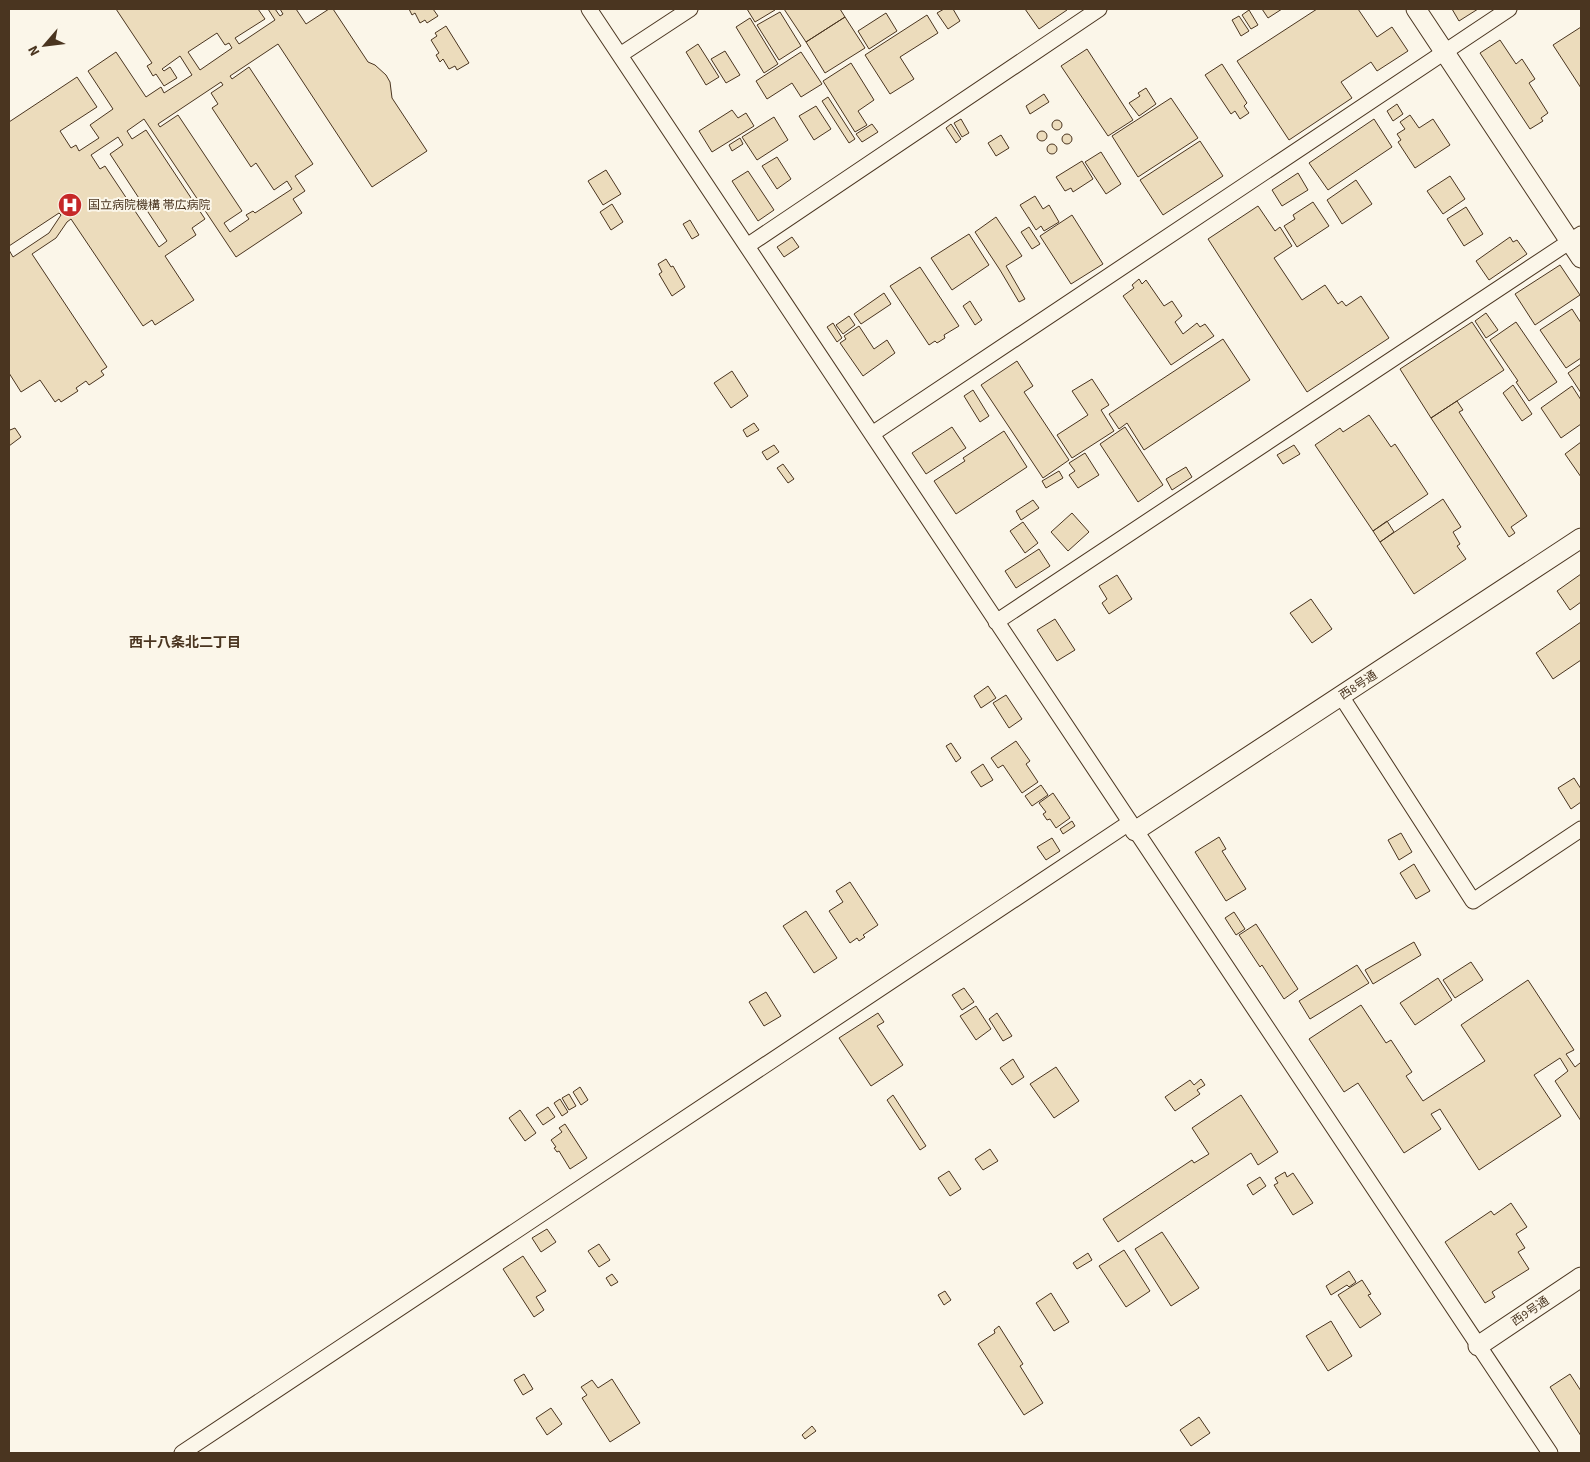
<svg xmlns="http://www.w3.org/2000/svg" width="1590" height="1462" viewBox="0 0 1590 1462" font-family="'Source Sans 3','Noto Sans JP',sans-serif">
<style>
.building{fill:#ecdcbc;stroke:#4a3520;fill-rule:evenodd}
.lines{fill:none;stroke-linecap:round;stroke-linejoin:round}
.minor-casing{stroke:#4a3520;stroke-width:17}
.tertiary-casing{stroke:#4a3520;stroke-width:21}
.minor{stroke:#fbf6e9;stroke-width:15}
.tertiary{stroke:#fbf6e9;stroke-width:19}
.labels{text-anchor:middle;stroke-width:4;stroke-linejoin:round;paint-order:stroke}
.poi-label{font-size:12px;fill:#4a3520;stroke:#fbf6e9;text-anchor:start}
.street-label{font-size:12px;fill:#4a3520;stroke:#fbf6e9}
.neighbourhood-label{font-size:14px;font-weight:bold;fill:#4a3520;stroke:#fbf6e9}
</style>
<rect width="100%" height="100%" fill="#fbf6e9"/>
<path class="building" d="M116 9H258L265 19 235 38 239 44 275 20 268 9H275L280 16 283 14 280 9H296L306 24 329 9H333L368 62 375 65 386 75 390 82 392 98 427 151 372 187 278 44 230 76 232 79 249 67 313 164 295 176 305 191 293 199 302 213 236 257 144 119 127 131 132 139 146 130 205 219 192 228 196 235 165 256 194 300 155 325 152 320 143 326 71 219 67 222 56 238 32 254 107 367 101 371 104 375 89 385 86 381 76 388 78 391 61 402 59 399 55 402 40 380 21 392 9 373V250L13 257 49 233 61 215 59 213 9 246V122L77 77 97 107 60 131 71 148 76 145 79 151 99 138 90 125 113 109 88 71 116 52 146 97 161 87 164 93 192 75 180 56 162 69 164 71 170 67 177 78 164 86 156 74 153 76 147 66 152 63ZM217 33 225 45 229 43 232 48 200 70 188 52ZM221 82 223 85 211 93 218 104 212 108 251 167 256 163 274 190 287 181 292 189 255 213 253 211 246 215 249 219 230 232 224 223 242 211 178 115 160 127 158 124ZM118 137 123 145 110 154 167 241 159 247 105 166 100 169 91 155Z
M409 9H433L438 16 427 23 425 20 420 23 415 13 412 15Z
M747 9H774L775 10 755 22Z
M784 9H840L845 17 806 42Z
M944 9H953L960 21 948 29 937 13Z
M1025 9H1066L1067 10 1039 29Z
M1262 9H1282L1268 18Z
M1317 9H1358L1377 37 1392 27 1408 51 1377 71 1371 62 1341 82 1352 98 1289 140 1237 61Z
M1452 9H1478L1459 21Z
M1249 10 1258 25 1251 29 1242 15Z
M780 12 801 46 779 60 757 25Z
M886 13 897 31 869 49 858 31Z
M927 15 938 33 900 57 914 79 890 94 865 55Z
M1239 16 1249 31 1241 36 1232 20Z
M845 17 865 48 825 73 806 42Z
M750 18 778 64 764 73 736 27Z
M446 26 469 63 457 70 455 66 449 69 443 59 440 62 436 55 439 53 431 40 437 36 435 33Z
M1581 27V88L1553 45Z
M1500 40 1516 64 1522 59 1535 79 1529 83 1548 113 1541 118 1543 121 1530 129 1480 53Z
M698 44 719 77 706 85 686 52Z
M1087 49 1133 120 1108 136 1061 66Z
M725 51 740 75 726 83 711 59Z
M801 52 822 84 801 97 792 83 767 99 756 81Z
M851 63 874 100 858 111 867 125 855 132 823 81Z
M1222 64 1247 103 1244 106 1249 113 1240 119 1235 111 1231 114 1205 75Z
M1146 88 1156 104 1139 116 1129 103 1140 96 1138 93Z
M1044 94 1049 102 1030 114 1026 106Z
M828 97 855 139 849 143 822 101Z
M1171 98 1198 138 1138 177 1112 136Z
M1397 104 1403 114 1393 121 1387 111Z
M816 106 831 129 814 140 799 116Z
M732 110 738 118 746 113 754 126 712 152 699 131Z
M1410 115 1419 128 1433 119 1450 145 1415 168 1398 142 1401 140 1397 134 1405 129 1400 122Z
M774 117 788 140 757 160 742 137Z
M961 119 969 133 962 137 954 123Z
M1374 119 1392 147 1328 190 1309 163Z
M1052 125a5 5 0 1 1 10 0a5 5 0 1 1-10 0Z
M872 124 878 132 862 142 856 134Z
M951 124 961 139 956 143 946 128Z
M1037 136a5 5 0 1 1 10 0a5 5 0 1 1-10 0Z
M1062 139a5 5 0 1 1 10 0a5 5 0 1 1-10 0Z
M1001 135 1009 148 996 156 988 143Z
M740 138 743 144 732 151 729 145Z
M1200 141 1223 176 1163 215 1140 180Z
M1047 149a5 5 0 1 1 10 0a5 5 0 1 1-10 0Z
M1101 152 1121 184 1106 194 1085 162Z
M777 157 791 179 777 189 762 166Z
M1082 161 1093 179 1073 192 1071 188 1065 191 1056 177Z
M606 170 621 194 603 205 588 181Z
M748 171 774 210 758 221 732 181Z
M1298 173 1308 190 1282 206 1272 190Z
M1450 176 1465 199 1443 214 1427 191Z
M1356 180 1372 204 1342 224 1327 200Z
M1035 196 1043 209 1049 205 1059 222 1044 231 1041 226 1036 230 1020 205Z
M1313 202 1329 226 1297 247 1284 226 1295 219 1293 215Z
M612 204 623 222 611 230 600 212Z
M1258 206 1275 231 1280 227 1292 246 1274 258 1302 300 1325 285 1338 304 1342 301 1346 306 1361 296 1389 338 1307 392 1208 239Z
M1466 207 1483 234 1464 246 1447 219Z
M1072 215 1103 264 1071 284 1040 236Z
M996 217 1022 256 1006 266 1025 299 1019 302 1000 270 975 232Z
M690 220 699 235 692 239 683 224Z
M1029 227 1040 244 1032 249 1021 232Z
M969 234 989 265 952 290 931 258Z
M792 237 799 247 784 257 777 247Z
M1510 237 1513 242 1517 240 1527 254 1489 280 1476 261Z
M666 259 671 267 673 266 685 287 672 296 659 274 662 272 658 264Z
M1560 265 1580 295 1535 325 1515 294Z
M920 267 959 326 944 335 945 338 937 343 935 341 929 345 890 286Z
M1139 279 1142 284 1146 280 1164 306 1172 301 1182 316 1175 322 1183 334 1197 323 1200 327 1205 324 1214 336 1171 365 1123 296 1134 288 1132 285Z
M884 293 891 304 861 324 854 314Z
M970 301 982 320 975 325 963 306Z
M1572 309 1581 323V358L1566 368 1540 330Z
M1486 313 1498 330 1486 338 1475 321Z
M849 316 855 325 843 334 836 325Z
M1472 322 1504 370 1431 418 1400 369Z
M1516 322 1557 382 1529 401 1516 382 1518 381 1490 340Z
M833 323 842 338 837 342 827 327Z
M859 326 874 349 887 340 895 353 863 376 840 343 846 339 844 336Z
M1223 339 1250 380 1144 450 1127 423 1119 429 1109 414Z
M1017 361 1033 386 1024 392 1069 460 1043 478 981 385Z
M1581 364V393L1568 373Z
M732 371 748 396 731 408 714 383Z
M1092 379 1109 405 1101 410 1114 431 1072 458 1057 435 1088 415 1072 391Z
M1513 385 1532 414 1522 421 1503 393Z
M1572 386 1581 400V424L1561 438 1541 408Z
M973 390 989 416 980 422 964 396Z
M1457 401 1463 410 1459 412 1527 516 1511 527 1515 533 1509 537 1431 418Z
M1369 415 1391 447 1395 444 1428 494 1373 531 1315 445 1340 428 1343 432Z
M754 423 759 430 747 437 743 430Z
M952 427 966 448 926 474 912 453Z
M1125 427 1163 485 1138 502 1100 444Z
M9 428 10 430 15 428 21 437 9 446Z
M1004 431 1027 467 956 514 934 481 965 461 963 458Z
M1581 442V477L1565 454Z
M774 445 779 452 767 460 762 452Z
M1294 445 1300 454 1283 464 1277 455Z
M1085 453 1099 475 1078 488 1069 475 1075 471 1069 463Z
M783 464 794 479 788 483 777 468Z
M1186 467 1192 477 1172 490 1166 479Z
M1059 471 1063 478 1046 488 1042 481Z
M1443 499 1461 527 1453 532 1460 544 1457 546 1466 559 1414 594 1380 542Z
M1033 500 1039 508 1021 520 1016 511Z
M1072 513 1089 532 1068 551 1051 532Z
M1387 521 1394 532 1380 542 1373 531Z
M1023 522 1038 543 1025 553 1010 531Z
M1039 549 1050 566 1016 588 1005 571Z
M1581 574V602L1570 610 1557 591Z
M1117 575 1132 599 1109 614 1102 603 1107 599 1099 586Z
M1311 599 1332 629 1312 643 1290 613Z
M1055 619 1075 650 1057 661 1037 630Z
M1581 622V660L1553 679 1536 653Z
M988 686 996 698 981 708 974 696Z
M1006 695 1022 719 1009 728 993 703Z
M1016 741 1030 761 1026 764 1038 782 1022 793 1003 765 998 768 991 758Z
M951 743 961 758 956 762 946 746Z
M983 764 993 780 981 787 971 772Z
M1574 778 1581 789V802L1571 809 1558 788Z
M1041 785 1048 795 1032 806 1025 796Z
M1053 793 1070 818 1056 828 1050 819 1047 820 1043 814 1046 812 1039 803Z
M1072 821 1075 826 1063 834 1060 829Z
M1401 833 1412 852 1399 860 1388 840Z
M1219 837 1226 849 1222 851 1246 889 1226 901 1195 852Z
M1052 838 1060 851 1046 860 1037 847Z
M1414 864 1430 891 1416 899 1400 873Z
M850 882 878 925 863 935 865 937 859 941 857 938 850 943 829 911 843 902 836 891Z
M806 911 837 958 814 973 783 926Z
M1234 912 1245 929 1236 935 1225 918Z
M1256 924 1298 989 1284 999 1262 965 1260 967 1239 935Z
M1414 942 1421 955 1373 984 1365 970Z
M1471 962 1483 980 1455 998 1443 980Z
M1357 965 1369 983 1310 1019 1299 1001Z
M1438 978 1452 1000 1415 1025 1400 1003Z
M1528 980 1574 1050 1566 1054 1575 1067 1580 1063 1581 1065V1121L1555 1081 1568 1071 1560 1058 1534 1075 1561 1116 1479 1170 1440 1109 1431 1114 1441 1129 1404 1153 1358 1083 1344 1092 1309 1039 1361 1005 1386 1043 1391 1040 1412 1072 1406 1076 1423 1101 1485 1061 1461 1025Z
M964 988 974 1002 962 1010 952 995Z
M766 992 781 1016 764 1026 749 1002Z
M976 1006 991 1029 976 1040 960 1016Z
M878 1013 884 1022 877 1026 903 1065 871 1086 839 1038Z
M997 1013 1012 1036 1003 1041 989 1019Z
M1013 1059 1024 1077 1012 1085 1000 1068Z
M1056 1067 1079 1101 1054 1118 1030 1084Z
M1201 1079 1205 1085 1197 1090 1200 1094 1175 1111 1165 1097 1190 1080 1194 1085Z
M580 1087 588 1100 581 1105 573 1092Z
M569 1094 576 1106 569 1110 562 1098Z
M893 1095 926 1146 920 1150 887 1100Z
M1241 1095 1278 1152 1258 1165 1251 1153 1118 1242 1103 1219 1192 1160 1194 1163 1209 1154 1192 1128Z
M560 1099 568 1112 562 1116 554 1103Z
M548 1107 555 1117 543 1125 536 1115Z
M520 1110 536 1133 525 1141 509 1118Z
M565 1124 587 1158 570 1169 559 1151 557 1152 554 1148 556 1147 551 1140 562 1132 559 1128Z
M990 1149 998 1161 983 1170 975 1159Z
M949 1171 961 1189 950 1196 938 1178Z
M1285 1172 1287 1177 1293 1173 1313 1203 1293 1215 1274 1185 1278 1183 1275 1178Z
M1260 1177 1266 1186 1253 1195 1247 1185Z
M1511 1203 1527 1227 1516 1234 1525 1248 1518 1252 1529 1269 1492 1292 1495 1297 1485 1303 1445 1242 1491 1211 1494 1215Z
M547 1229 556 1242 541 1252 532 1238Z
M1162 1232 1199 1288 1171 1306 1135 1249Z
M599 1244 610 1260 599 1267 588 1251Z
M1124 1250 1150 1291 1126 1307 1099 1266Z
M1088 1253 1092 1260 1077 1269 1073 1263Z
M523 1256 546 1291 536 1297 544 1310 534 1317 503 1269Z
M1349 1271 1356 1282 1349 1287 1347 1285 1331 1295 1326 1286Z
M612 1274 618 1282 611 1286 606 1278Z
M1362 1280 1371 1294 1368 1295 1381 1314 1360 1328 1338 1295Z
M945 1291 951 1300 944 1305 938 1295Z
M1051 1293 1069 1322 1054 1331 1036 1303Z
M1331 1321 1352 1356 1328 1371 1306 1336Z
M999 1326 1023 1364 1020 1366 1043 1403 1024 1415 978 1344 995 1333 994 1330Z
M524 1374 533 1389 523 1395 514 1380Z
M1570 1374 1581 1391V1436L1550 1387Z
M612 1379 640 1423 610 1442 582 1398 587 1395 581 1387 592 1380 598 1388Z
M551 1408 562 1424 547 1435 536 1418Z
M1199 1417 1210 1433 1191 1446 1180 1430Z
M812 1426 816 1431 805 1439 802 1435Z"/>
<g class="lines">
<g class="minor-casing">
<path id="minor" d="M589 9 1550 1453
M620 55 690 9
M747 246 1099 9
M872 434 1509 9
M996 622 1581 234
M1341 696 1473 901 1581 829
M182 1453 1129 823"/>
</g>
<g class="tertiary-casing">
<path id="tertiary" d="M1416 9 1581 258
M1135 831 1581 538
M1478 1346 1581 1277"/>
</g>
<use href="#minor" class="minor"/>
<use href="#tertiary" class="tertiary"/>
</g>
<defs>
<g id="hospital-disc" transform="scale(1.25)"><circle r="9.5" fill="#c62828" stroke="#fbf6e9"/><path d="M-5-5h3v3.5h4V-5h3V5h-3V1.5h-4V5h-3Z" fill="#fff"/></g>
</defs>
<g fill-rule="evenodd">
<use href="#hospital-disc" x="70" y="205"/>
</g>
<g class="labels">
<g class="poi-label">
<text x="88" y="209">国立病院機構 帯広病院</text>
</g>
<g class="street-label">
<text transform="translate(1358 685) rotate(-33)" y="4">西8号通</text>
<text transform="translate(1530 1311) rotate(-34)" y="4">西9号通</text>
</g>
<g class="neighbourhood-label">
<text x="185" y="647">西十八条北二丁目</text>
</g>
</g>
<rect width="1590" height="1462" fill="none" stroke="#4a3520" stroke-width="20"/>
<g transform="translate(45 45) rotate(242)" stroke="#fbf6e9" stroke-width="4" paint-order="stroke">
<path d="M0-4L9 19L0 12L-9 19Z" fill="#4a3520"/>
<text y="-8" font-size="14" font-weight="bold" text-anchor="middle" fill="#4a3520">N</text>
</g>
</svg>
